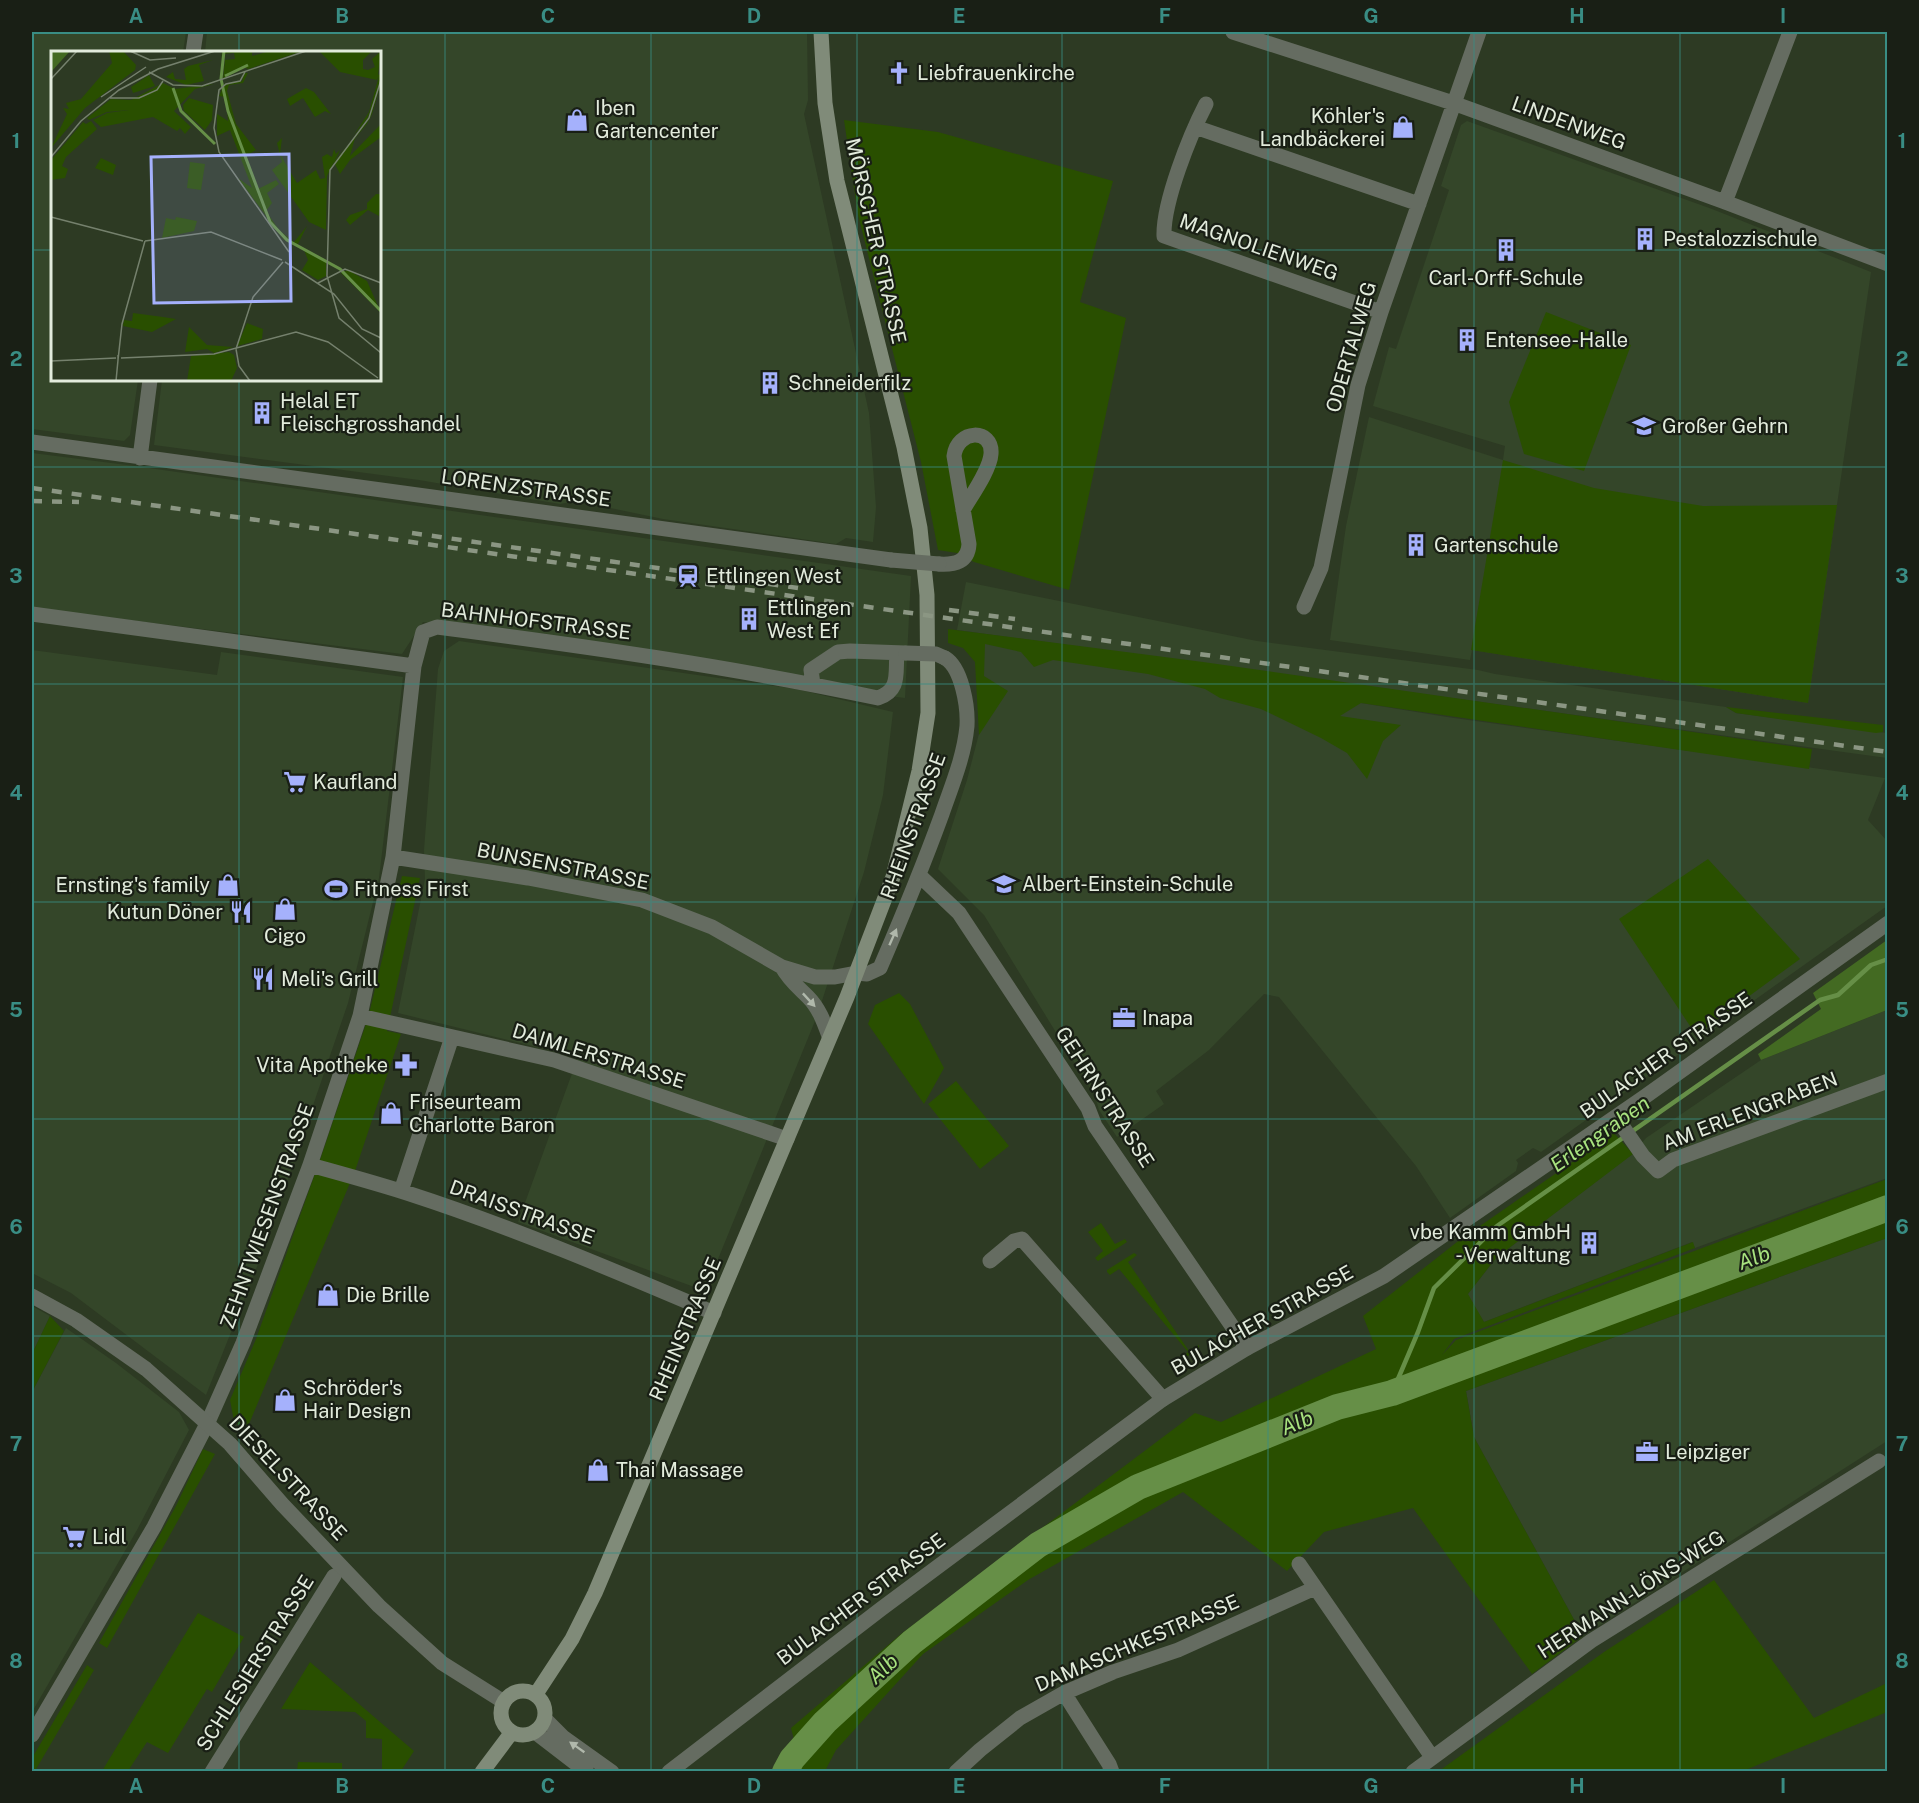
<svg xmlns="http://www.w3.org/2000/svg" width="1919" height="1803" viewBox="0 0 1919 1803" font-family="'Public Sans',sans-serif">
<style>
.built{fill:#344629}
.green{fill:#294f00}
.forest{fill:#436a22}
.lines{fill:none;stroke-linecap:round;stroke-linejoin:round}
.stream{stroke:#668f47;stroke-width:4.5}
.river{stroke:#668f47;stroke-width:26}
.minor{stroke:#656c61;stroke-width:15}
.tertiary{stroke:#656c61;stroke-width:15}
.secondary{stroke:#808b79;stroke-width:15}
.rail{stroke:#8b9683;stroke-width:4.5;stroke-dasharray:10 10;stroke-linecap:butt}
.minor-bridge{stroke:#656c61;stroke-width:15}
.oneway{fill:#b0b8ab}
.grid{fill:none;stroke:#398d84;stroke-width:1.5;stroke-opacity:0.55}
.labels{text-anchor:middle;stroke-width:4.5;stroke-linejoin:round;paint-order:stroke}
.poi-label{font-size:20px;fill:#e2ebdc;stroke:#191f15;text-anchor:start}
.street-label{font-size:20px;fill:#e2ebdc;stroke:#191f15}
.water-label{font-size:21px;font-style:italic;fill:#a8e27f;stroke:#191f15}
.inset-river{fill:none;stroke:#668f47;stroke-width:3}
.inset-road{fill:none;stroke:#75816d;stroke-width:1.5}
.view{fill:#a5b1fc;fill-opacity:0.15;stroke:#a5b1fc;stroke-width:3}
.inset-edge{fill:none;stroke:#e2ebdc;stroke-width:3}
.neatline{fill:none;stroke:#398d84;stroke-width:2}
.grid-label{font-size:20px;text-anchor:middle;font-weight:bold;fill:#398d84}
</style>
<rect width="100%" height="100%" fill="#2d3a23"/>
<path class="built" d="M32 32H186L183 52H52V380H138L130 435 124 441 32 429Z
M207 32H807L808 100 804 114 869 413 876 507 873 542 846 538 836 544 663 519 577 501 560 504 419 480 154 445 162 380H380V52H205Z
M1467 121 1712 209 1871 272 1808 703 1472 650 1470 660 1330 640 1346 526 1369 417 1503 460 1505 446 1373 406 1389 347 1396 349 1449 190 1441 186 1461 125Z
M32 453 135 466 911 576 905 698 789 684 487 630 423 622 402 654 32 608Z
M966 582 1257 641 1478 670 1495 674 1726 707 1736 713 1887 733V758L957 630Z
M459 641 796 689 893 712 883 795 864 872 817 1016 705 1291 518 1222 578 1057 398 1013 425 879 424 850 438 669 444 651Z
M981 641 1447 717 1885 778 1868 820 1887 841V906L1541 1152 1533 1148 1516 1160 1518 1163 1516 1171 1450 1218 1416 1166 1279 997 1264 994 1209 1050 1156 1091 1164 1104 1117 1137 1099 1110 1095 1096 984 915 938 869 967 780 982 722Z
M32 650 217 675 221 652 403 677 379 878 348 1003 264 1249 206 1395 71 1293 32 1273Z
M1887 1010V1178L1695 1248 1692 1242 1484 1322 1467 1295 1496 1258 1632 1154 1646 1138 1761 1060Z
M1887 1238V1441L1583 1636 1474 1437 1466 1391Z
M32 1306 50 1316 32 1354Z
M66 1328 116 1363 179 1412 189 1430 137 1530 32 1712V1392Z"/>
<path class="green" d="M844 120 938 132 1113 181 1080 302 1126 318 1069 590 974 562 957 553 938 550 921 462 858 215Z
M1546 312 1631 345 1584 471 1524 454 1509 402Z
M1503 460 1594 488 1703 506 1837 505 1808 703 1471 650Z
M948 629 1203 662 1812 749 1809 769 1361 703 1340 716 1401 725 1383 741 1367 779 1347 753 1321 738 1261 709 1220 698 1205 689 1148 674 1053 660 1034 667 1021 652 985 644 984 676 1008 691 979 735 975 662 963 648 948 643Z
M1726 707 1883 725V732L1876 733 1736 713Z
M1708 859 1800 959 1696 1035 1619 919Z
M402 876 420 878 387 1031 401 1034 355 1171 246 1431 234 1421 230 1400 256 1339 321 1157 368 1018Z
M899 993 910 1004 944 1068 924 1104 868 1024 875 1005Z
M956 1081 1009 1146 980 1169 928 1104Z
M1614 1133 1633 1154 1496 1258 1468 1294 1484 1322 1693 1242 1695 1248 1454 1339 1442 1355 1456 1340 1887 1179V1238L1466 1391 1474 1437 1583 1636 1532 1674 1413 1508 1324 1532 1287 1571 1183 1492 1028 1580 923 1654 836 1750 825 1771 790 1772 798 1755 791 1728 901 1634 1195 1413 1221 1422 1376 1349 1363 1316 1457 1242Z
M1101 1223 1115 1244 1125 1239 1127 1242 1098 1261 1095 1258 1103 1251 1088 1232Z
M1134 1253 1137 1255 1128 1262 1189 1351 1199 1345V1348L1182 1360 1180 1359 1188 1352 1119 1269 1110 1275 1107 1272V1270Z
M50 1316 64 1331 32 1392V1354Z
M203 1449 215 1454 107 1648 99 1643 176 1506Z
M1714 1580 1814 1718 1887 1683V1712L1743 1771H1439L1604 1652Z
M198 1613 244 1637 212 1692 207 1689 168 1753 147 1742 128 1771H102Z
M310 1662 414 1751 401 1771H382V1739L366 1738V1721L355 1712 281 1709Z
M87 1665 94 1670 35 1771H32V1758Z
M298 1762 342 1763V1771H282H297Z"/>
<path class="forest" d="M1887 940V1010L1761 1060 1758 1054 1821 1009 1813 993Z"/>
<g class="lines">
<path class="stream" d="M1392 1393 1418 1332 1434 1288 1497 1226 1820 1000 1838 995 1871 965 1888 959"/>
<path class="river" d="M785 1772 792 1759 825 1722 912 1642 1038 1545 1138 1487 1337 1407 1392 1393 1888 1208"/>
<path class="minor" d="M1233 32 1453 103 1725 202 1888 264
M193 52 196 32
M1206 104C1190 135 1163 202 1164 236L1381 312
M1195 127 1419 204
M1725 202 1790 32
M32 442 891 560
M140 458 150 380
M939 564C955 565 968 562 969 544L954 456C957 429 993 428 991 454 990 470 971 496 963 510
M1304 607 1321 568 1358 385 1381 312 1479 32
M32 614 414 666 423 632 437 627C585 646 733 667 878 698 901 690 895 673 897 653
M813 684 811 670 838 652 850 651 905 653
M393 857 528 878 642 900 712 927 782 967 815 977H835L856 973 867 974 880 968C902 917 923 866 942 814 952 785 964 757 967 726 968 707 962 668 945 658
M920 876 959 913 1088 1108 1095 1126 1247 1348
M782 967C789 980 798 987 808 997 819 1008 824 1022 829 1036
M360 1016 554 1060 787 1139
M1616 1117 1643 1156 1658 1171 1673 1160 1888 1081
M310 1165C343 1174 375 1183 407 1193 512 1227 613 1270 714 1313
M401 1191 452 1037
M990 1261 1014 1241 1022 1239 1163 1399
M1299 1564 1432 1757
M1064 1693 1109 1764 1112 1772
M32 1735 154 1527 208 1422 243 1343 310 1165 360 1016 393 857 414 666
M212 1772 334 1576
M956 1772 980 1750 1020 1718 1064 1693 1113 1672 1178 1650 1315 1588
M1413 1772 1591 1641 1879 1461"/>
<path class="tertiary" d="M32 1296 76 1320 146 1369 230 1444 282 1504 379 1606 442 1663 504 1702
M545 1719 563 1737 612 1772
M535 1732 587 1772
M669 1772 881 1609 1163 1399 1247 1348 1384 1276 1643 1098 1888 923"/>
<path class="secondary" d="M501 1713a22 22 0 1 1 44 0a22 22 0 1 1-44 0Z
M536 1694 572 1639 595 1593 847 997 893 877 919 771 928 713 927 595 920 528 904 447 837 181 825 103 821 32
M482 1772 512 1732"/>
<path class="rail" d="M32 488 1888 752
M32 501 79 502
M412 533 798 588
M949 610 1015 619"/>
<path class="minor-bridge" d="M891 560 939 564
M906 653 936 654 945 658"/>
</g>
<defs><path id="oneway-solid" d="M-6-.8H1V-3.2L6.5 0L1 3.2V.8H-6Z" transform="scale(1.5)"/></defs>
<g class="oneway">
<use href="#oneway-solid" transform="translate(893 937) rotate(-66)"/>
<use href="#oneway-solid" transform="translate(809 1000) rotate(47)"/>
<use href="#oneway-solid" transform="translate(577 1747) rotate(-145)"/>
</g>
<path class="grid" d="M239 32V52M445 32V1772M651 32V1772M857 32V1772M1062 32V1772M1268 32V1772M1474 32V1772M1680 32V1772M32 250H52M380 250H1888M239 380V1772M32 467H1888M32 684H1888M32 902H1888M32 1119H1888M32 1336H1888M32 1553H1888"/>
<defs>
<g id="church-bare" transform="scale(1.8)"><path d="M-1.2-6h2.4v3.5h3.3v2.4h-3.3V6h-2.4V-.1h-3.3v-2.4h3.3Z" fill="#a5b1fc" stroke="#191f15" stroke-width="2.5" paint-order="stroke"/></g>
<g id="shop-bare" transform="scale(1.8)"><path d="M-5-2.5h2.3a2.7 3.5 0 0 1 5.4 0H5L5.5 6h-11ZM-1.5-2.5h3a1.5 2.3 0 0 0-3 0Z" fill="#a5b1fc" stroke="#191f15" stroke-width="2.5" paint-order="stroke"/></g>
<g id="building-bare" transform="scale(1.8)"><path d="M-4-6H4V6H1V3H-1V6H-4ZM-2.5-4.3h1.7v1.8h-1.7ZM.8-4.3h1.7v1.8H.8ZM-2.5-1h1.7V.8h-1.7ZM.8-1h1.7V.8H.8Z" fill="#a5b1fc" stroke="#191f15" stroke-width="2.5" paint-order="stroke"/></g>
<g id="school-bare" transform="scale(1.8)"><path d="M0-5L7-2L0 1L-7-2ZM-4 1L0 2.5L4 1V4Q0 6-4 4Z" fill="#a5b1fc" stroke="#191f15" stroke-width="2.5" paint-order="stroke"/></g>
<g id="station-bare" transform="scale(1.8)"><path d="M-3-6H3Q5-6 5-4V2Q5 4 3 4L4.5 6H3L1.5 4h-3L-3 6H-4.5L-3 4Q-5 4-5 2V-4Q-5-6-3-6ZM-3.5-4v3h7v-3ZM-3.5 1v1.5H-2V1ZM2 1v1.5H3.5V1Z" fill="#a5b1fc" stroke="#191f15" stroke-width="2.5" paint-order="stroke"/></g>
<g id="supermarket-bare" transform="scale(1.8)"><path d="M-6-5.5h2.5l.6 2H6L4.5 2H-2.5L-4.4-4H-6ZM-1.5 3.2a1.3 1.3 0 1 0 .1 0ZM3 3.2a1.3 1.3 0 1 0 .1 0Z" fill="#a5b1fc" stroke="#191f15" stroke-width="2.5" paint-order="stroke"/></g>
<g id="stadium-bare" transform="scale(1.8)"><path d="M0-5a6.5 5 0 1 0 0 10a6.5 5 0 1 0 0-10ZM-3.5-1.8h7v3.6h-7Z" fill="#a5b1fc" stroke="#191f15" stroke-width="2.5" paint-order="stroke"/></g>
<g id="restaurant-bare" transform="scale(1.8)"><path d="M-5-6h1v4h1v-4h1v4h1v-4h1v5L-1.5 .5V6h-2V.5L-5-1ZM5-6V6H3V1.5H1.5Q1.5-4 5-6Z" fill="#a5b1fc" stroke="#191f15" stroke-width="2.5" paint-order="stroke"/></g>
<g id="office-bare" transform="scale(1.8)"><path d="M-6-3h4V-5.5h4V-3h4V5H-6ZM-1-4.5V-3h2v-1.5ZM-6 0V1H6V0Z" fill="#a5b1fc" stroke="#191f15" stroke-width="2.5" paint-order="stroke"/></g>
<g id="pharmacy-bare" transform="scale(1.8)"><path d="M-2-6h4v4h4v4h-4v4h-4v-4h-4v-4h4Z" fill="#a5b1fc" stroke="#191f15" stroke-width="2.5" paint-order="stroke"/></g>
</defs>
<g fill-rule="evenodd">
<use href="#church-bare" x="899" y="73"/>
<use href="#shop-bare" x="577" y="120"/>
<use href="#shop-bare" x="1403" y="127"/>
<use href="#building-bare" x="1645" y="239"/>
<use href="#building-bare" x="1506" y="250"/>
<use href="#building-bare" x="1467" y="340"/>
<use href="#building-bare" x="770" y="383"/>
<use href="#building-bare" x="262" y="413"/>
<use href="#school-bare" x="1644" y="426"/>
<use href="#building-bare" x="1416" y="545"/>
<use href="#station-bare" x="688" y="576"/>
<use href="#building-bare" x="749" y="619"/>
<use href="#supermarket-bare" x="295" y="782"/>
<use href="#school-bare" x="1004" y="884"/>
<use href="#shop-bare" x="228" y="885"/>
<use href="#stadium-bare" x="336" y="889"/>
<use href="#shop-bare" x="285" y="909"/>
<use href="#restaurant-bare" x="241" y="912"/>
<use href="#restaurant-bare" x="263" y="979"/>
<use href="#office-bare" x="1124" y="1018"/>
<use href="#pharmacy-bare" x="406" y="1065"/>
<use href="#shop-bare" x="391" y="1113"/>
<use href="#building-bare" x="1589" y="1243"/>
<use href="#shop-bare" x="328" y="1295"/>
<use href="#shop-bare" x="285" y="1400"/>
<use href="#office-bare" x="1647" y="1452"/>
<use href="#shop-bare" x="598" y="1470"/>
<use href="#supermarket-bare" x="74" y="1537"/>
</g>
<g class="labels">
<g class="poi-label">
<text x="917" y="80">Liebfrauenkirche</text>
<text x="595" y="115">Iben<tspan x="595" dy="23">Gartencenter</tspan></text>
<text x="1385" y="123" text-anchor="end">Köhler's<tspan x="1385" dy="23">Landbäckerei</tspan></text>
<text x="1663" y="246">Pestalozzischule</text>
<text x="1506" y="285" text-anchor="middle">Carl-Orff-Schule</text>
<text x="1485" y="347">Entensee-Halle</text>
<text x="788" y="390">Schneiderfilz</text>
<text x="280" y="408">Helal ET<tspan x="280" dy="23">Fleischgrosshandel</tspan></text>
<text x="1662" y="433">Großer Gehrn</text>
<text x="1434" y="552">Gartenschule</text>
<text x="706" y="583">Ettlingen West</text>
<text x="767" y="615">Ettlingen<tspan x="767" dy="23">West Ef</tspan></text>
<text x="313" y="789">Kaufland</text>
<text x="1022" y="891">Albert-Einstein-Schule</text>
<text x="210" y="892" text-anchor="end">Ernsting's family</text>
<text x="354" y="896">Fitness First</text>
<text x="223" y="919" text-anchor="end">Kutun Döner</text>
<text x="285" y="943" text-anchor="middle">Cigo</text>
<text x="281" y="986">Meli's Grill</text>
<text x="1142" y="1025">Inapa</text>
<text x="388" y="1072" text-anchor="end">Vita Apotheke</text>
<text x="409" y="1109">Friseurteam<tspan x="409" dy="23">Charlotte Baron</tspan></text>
<text x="1571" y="1239" text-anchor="end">vbe Kamm GmbH<tspan x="1571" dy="23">- Verwaltung</tspan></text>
<text x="346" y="1302">Die Brille</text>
<text x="303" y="1395">Schröder's<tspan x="303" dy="23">Hair Design</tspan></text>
<text x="1665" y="1459">Leipziger</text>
<text x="616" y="1477">Thai Massage</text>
<text x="92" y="1544">Lidl</text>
</g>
<g class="street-label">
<text transform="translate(1569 123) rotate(20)" y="7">LINDENWEG</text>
<text transform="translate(876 241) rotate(77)" y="7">MÖRSCHER STRASSE</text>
<text transform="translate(1259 247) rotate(19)" y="7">MAGNOLIENWEG</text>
<text transform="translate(1351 347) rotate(-74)" y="7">ODERTALWEG</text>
<text transform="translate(526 488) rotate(8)" y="7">LORENZSTRASSE</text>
<text transform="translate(536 621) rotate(7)" y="7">BAHNHOFSTRASSE</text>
<text transform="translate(913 826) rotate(-70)" y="7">RHEINSTRASSE</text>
<text transform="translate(563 866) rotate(11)" y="7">BUNSENSTRASSE</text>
<text transform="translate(1666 1055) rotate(-35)" y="7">BULACHER STRASSE</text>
<text transform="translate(599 1056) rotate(17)" y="7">DAIMLERSTRASSE</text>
<text transform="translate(1105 1097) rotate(57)" y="7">GEHRNSTRASSE</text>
<text transform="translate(1750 1111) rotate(-21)" y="7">AM ERLENGRABEN</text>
<text transform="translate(522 1212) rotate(20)" y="7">DRAISSTRASSE</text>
<text transform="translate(267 1216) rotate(-70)" y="7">ZEHNTWIESENSTRASSE</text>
<text transform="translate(1262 1320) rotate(-29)" y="7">BULACHER STRASSE</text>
<text transform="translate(685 1329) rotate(-67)" y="7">RHEINSTRASSE</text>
<text transform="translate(288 1478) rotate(47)" y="7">DIESELSTRASSE</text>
<text transform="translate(1631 1594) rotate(-33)" y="7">HERMANN-LÖNS-WEG</text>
<text transform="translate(861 1599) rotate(-37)" y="7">BULACHER STRASSE</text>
<text transform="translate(1137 1643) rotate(-23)" y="7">DAMASCHKESTRASSE</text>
<text transform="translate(255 1663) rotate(-58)" y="7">SCHLESIERSTRASSE</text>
</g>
<g class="water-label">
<text transform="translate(1600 1134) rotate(-35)" y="7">Erlengraben</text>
<text transform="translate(1754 1258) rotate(-20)" y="7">Alb</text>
<text transform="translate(1297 1423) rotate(-22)" y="7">Alb</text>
<text transform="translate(883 1669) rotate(-43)" y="7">Alb</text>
</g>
</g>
<g transform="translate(51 51)">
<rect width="330" height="330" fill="#2d3a23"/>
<path d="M58 0H72L85 14 84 19 34 57 0 97 16 63 12 57 18 58 15 52 30 48 61 12ZM171 0H201V5L219 0H252L197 18 191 15 172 28 174 9 184 8 183 2 171 3 168 29ZM268 0H321L312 9V18L317 19 324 16 321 8 330 0 327 24 330 22V26L322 53 316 68 303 84 318 61 328 25 326 29 289 21ZM162 9 148 14 153 30 135 34 115 26 122 21 124 28 135 29 133 18 137 15ZM193 22H197L192 32 178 34 176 40 185 73 205 99 194 105 207 138 225 129 228 133 216 142 221 152 215 160 228 179 243 191 256 175 247 193 233 189 187 127 201 137 179 79 166 85V63L177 70 175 46 168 45 173 34 191 30ZM98 24 104 35 82 42 80 36ZM112 32 124 38 163 33 144 38 123 60 140 76 134 83 129 77 126 80 102 66 50 76 42 69 56 62 78 59 56 61 38 69 36 67 60 48 80 49ZM330 32 321 63 316 73 304 87 299 105 330 73V86L299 109 289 123 283 111 317 70ZM255 37 263 41 280 63 274 60 264 66 252 47 239 55 248 76 236 48ZM138 47 162 54 161 69 154 79 133 60 132 54ZM40 70 46 78 15 106 11 115 17 118 14 127 0 129V109L32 71 35 73ZM231 87 229 103 246 132 265 119 269 128 274 127 271 106 276 103 281 106 283 98 285 103 289 99 276 125 275 179 258 171 221 119 231 111 226 92ZM50 107 65 114 62 124 44 117ZM139 111 154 113 150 139 136 137ZM325 143H330L328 165 317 159 299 174 295 169 299 164 316 158V152ZM125 166 146 170 143 180 111 187 115 167 124 169ZM253 199 275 210V225L267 229 251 219 257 209ZM297 219 316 230 330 262 290 222ZM82 262 112 266 125 268 101 281 72 275 73 269 81 270ZM196 272 212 278 211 288 186 295ZM138 276 156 294 182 296 163 302 156 298 134 301ZM178 301 183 304 186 317 180 330H136L140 305Z" fill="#294f00"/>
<path d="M0 0H19L0 21Z" fill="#436a22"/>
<path class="inset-river" d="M173 0 170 28 177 60 219 171 236 189 289 218 330 260M174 25 197 14M122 37 130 60 164 93"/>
<path class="inset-road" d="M79 0 99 9 125 7M98 21 122 34 151 35 255 0M194 21 189 30 175 33 168 39 163 77 168 101 238 201M0 28 26 0M330 29 318 67 279 119 276 225 288 267 330 302M50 46 95 16M59 47H88L106 39 112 30M0 106 30 70 68 39 107 18 164 0M0 166 92 190M94 190 160 181 231 209M234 211 283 243 311 278 330 287M267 232 294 218 330 232M185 298 202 246 232 211M185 298 188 315 199 330M67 304V309L71 273 94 190M70 307 163 303 245 281 277 291 327 327M0 310 65 307M65 330 67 309"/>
<path class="view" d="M238 103 240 250 103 252 100 106Z"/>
<rect width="330" height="330" class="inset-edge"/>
</g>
<rect width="1919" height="1803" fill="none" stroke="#191f15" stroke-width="66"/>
<rect x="33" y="33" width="1853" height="1737" class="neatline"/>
<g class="grid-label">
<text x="136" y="23">A</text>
<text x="342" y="23">B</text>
<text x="548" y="23">C</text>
<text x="754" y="23">D</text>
<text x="959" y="23">E</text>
<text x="1165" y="23">F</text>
<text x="1371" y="23">G</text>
<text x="1577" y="23">H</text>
<text x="1783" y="23">I</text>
<text x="16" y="148">1</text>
<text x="1902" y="148">1</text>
<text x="16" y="366">2</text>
<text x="1902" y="366">2</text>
<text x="16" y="583">3</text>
<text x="1902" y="583">3</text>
<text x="16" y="800">4</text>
<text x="1902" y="800">4</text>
<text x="16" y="1017">5</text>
<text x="1902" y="1017">5</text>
<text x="16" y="1234">6</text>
<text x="1902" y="1234">6</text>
<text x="16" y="1451">7</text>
<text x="1902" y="1451">7</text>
<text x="16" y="1668">8</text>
<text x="1902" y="1668">8</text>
<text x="136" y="1793">A</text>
<text x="342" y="1793">B</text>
<text x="548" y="1793">C</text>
<text x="754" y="1793">D</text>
<text x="959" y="1793">E</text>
<text x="1165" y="1793">F</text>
<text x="1371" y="1793">G</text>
<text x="1577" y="1793">H</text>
<text x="1783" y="1793">I</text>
</g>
</svg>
